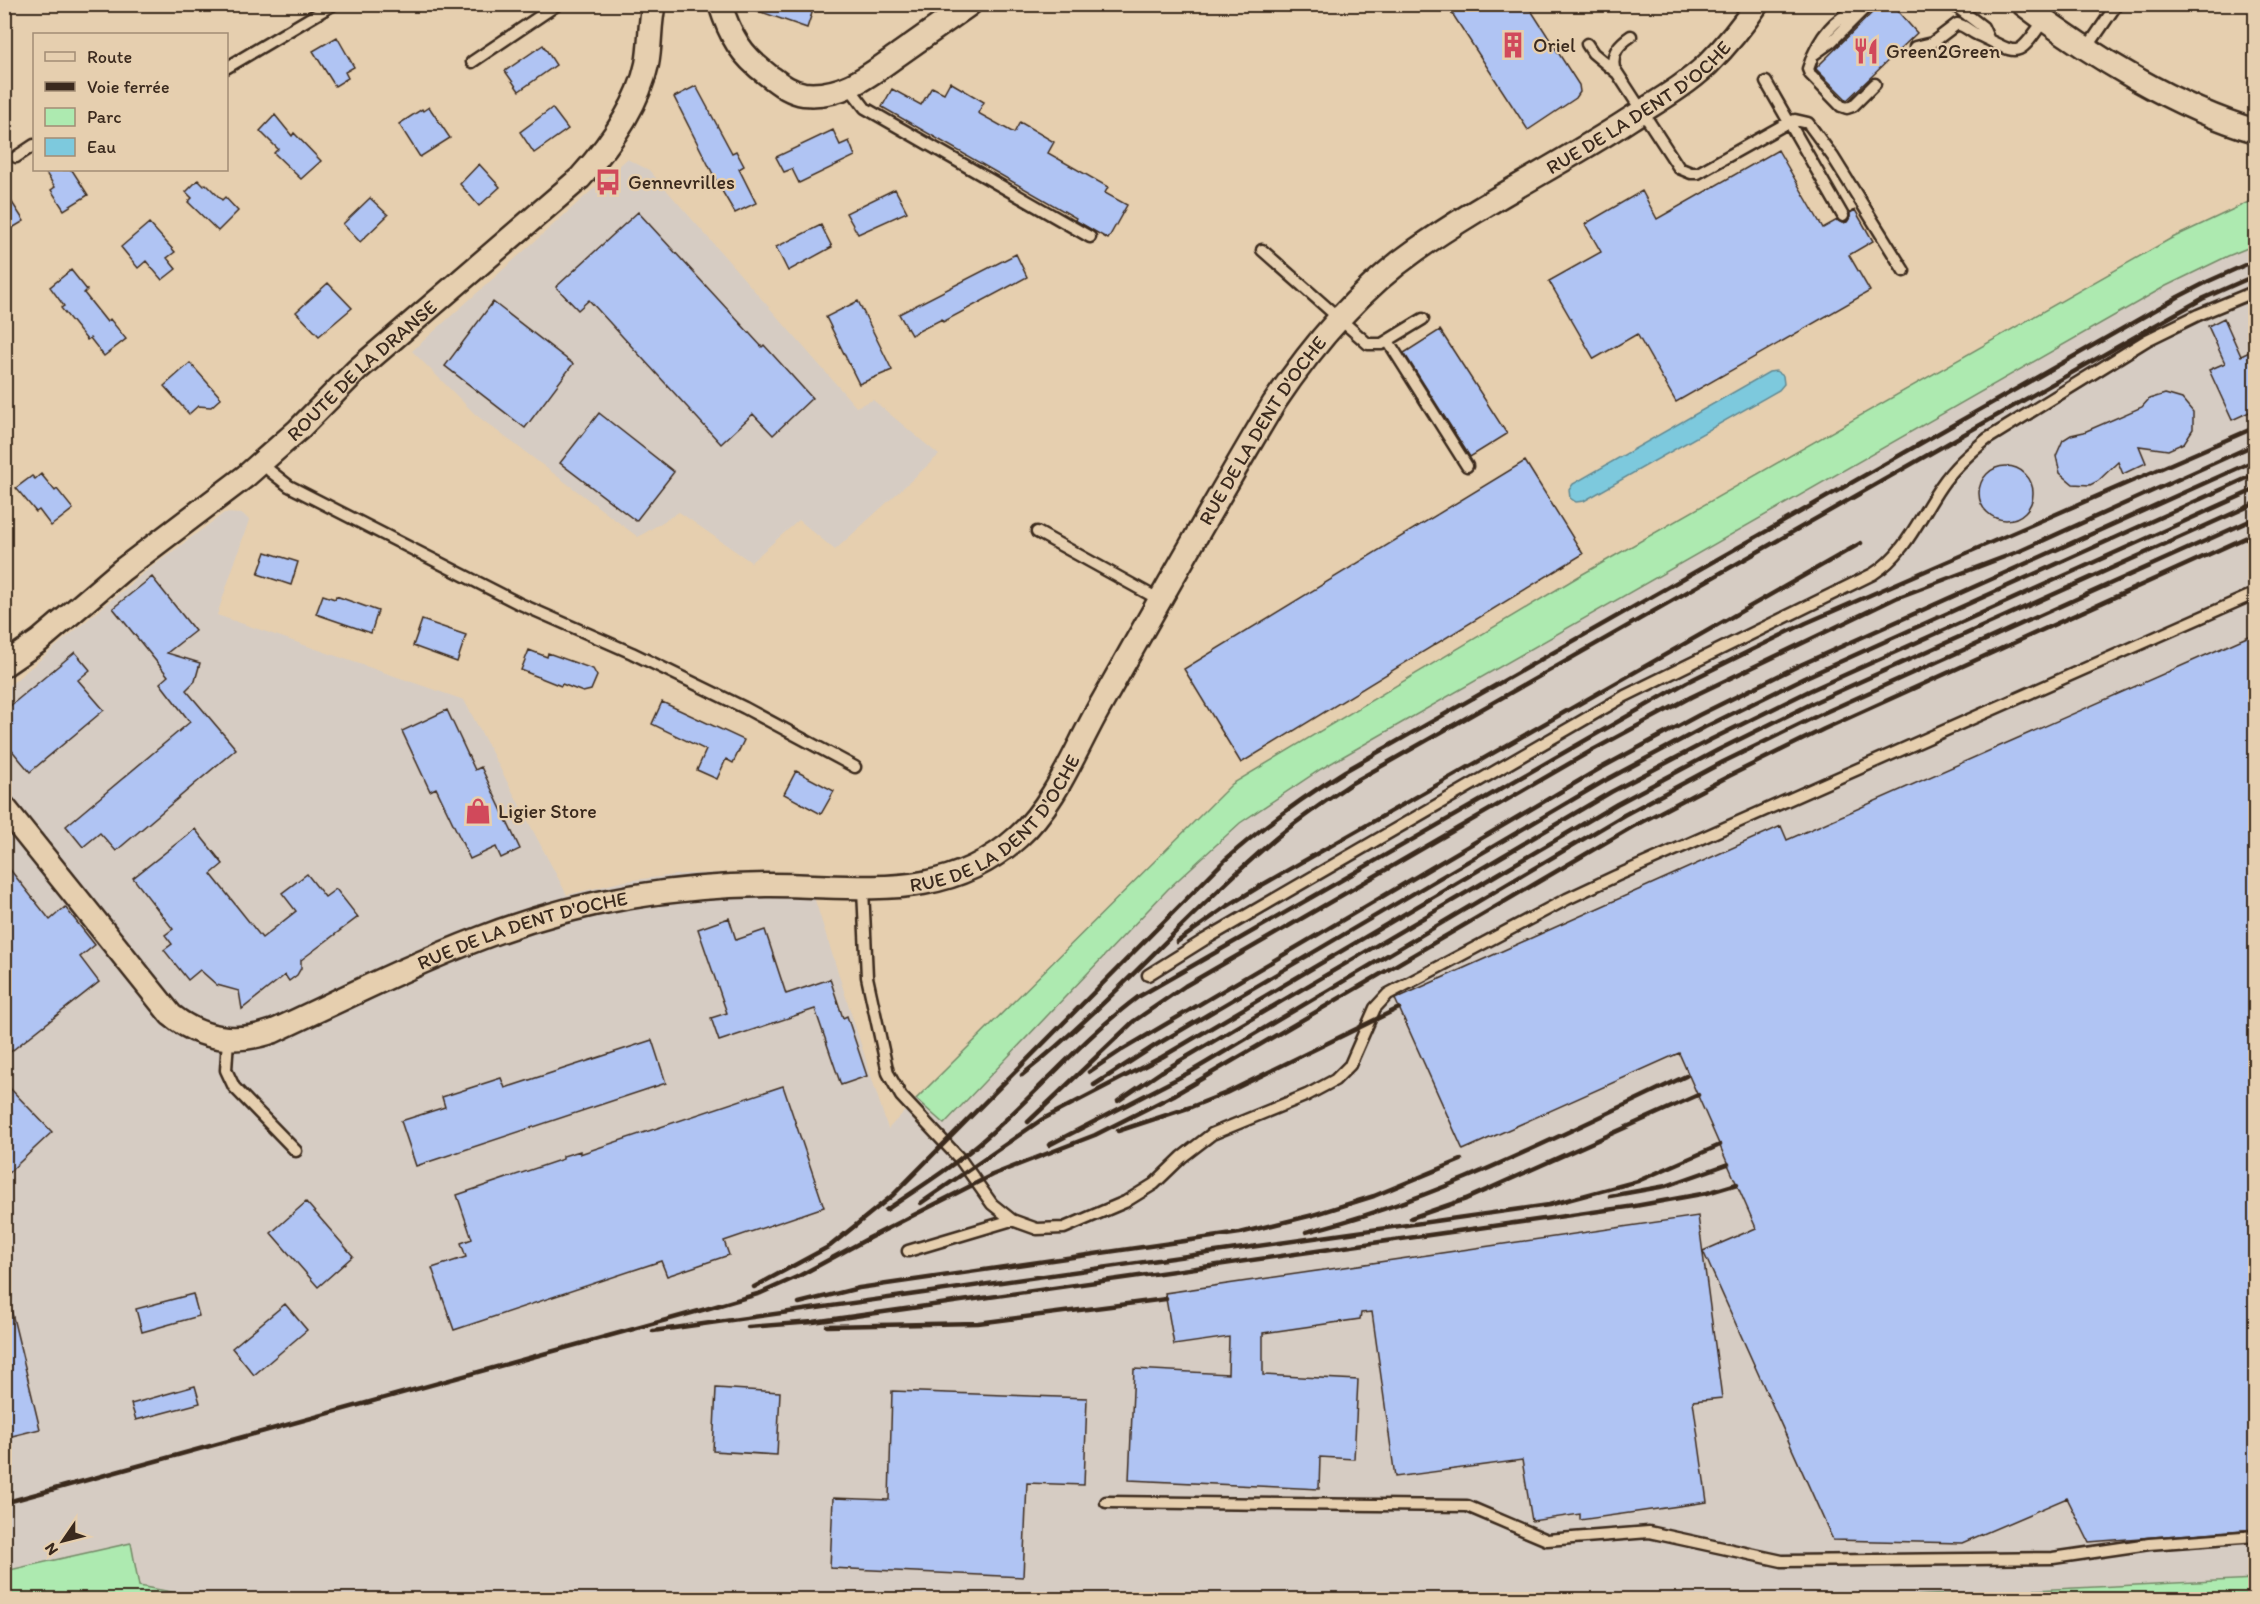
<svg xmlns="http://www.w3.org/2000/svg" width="2260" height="1604" viewBox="0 0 2260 1604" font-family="Itim,sans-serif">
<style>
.built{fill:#d6ccc3}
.green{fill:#adeab0;stroke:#748a67;stroke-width:1.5}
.water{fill:#7dc9dd;stroke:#638991;stroke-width:1.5}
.building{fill:#b0c4f3;stroke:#3b2a1e;stroke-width:1.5}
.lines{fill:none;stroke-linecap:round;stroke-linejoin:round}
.service-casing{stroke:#3b2a1e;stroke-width:15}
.minor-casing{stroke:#3b2a1e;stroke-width:27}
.service{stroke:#e6cfaf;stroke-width:10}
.minor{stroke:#e6cfaf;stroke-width:22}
.rail{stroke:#3b2a1e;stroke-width:4.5}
.labels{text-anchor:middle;stroke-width:4.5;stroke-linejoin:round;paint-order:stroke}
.poi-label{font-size:20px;fill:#3b2a1e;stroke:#e6cfaf;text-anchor:start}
.street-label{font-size:20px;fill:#3b2a1e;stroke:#e6cfaf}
</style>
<rect width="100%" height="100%" fill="#e6cfaf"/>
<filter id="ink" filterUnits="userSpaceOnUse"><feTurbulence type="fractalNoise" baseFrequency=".0167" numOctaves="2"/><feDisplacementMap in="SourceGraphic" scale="12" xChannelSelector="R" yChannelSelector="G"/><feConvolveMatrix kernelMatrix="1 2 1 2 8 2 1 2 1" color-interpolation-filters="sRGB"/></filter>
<g filter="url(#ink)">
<path class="built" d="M627 159 649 170 856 407 873 400 939 455 835 550 799 520 751 562 679 512 638 537 476 415 412 351Z
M2255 199V1579L1883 1600H209L139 1586 131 1543 5 1571 4 690 141 575 224 513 243 514 249 520 217 615 464 700 567 895 625 881 684 874 806 872 888 1129 916 1099 1232 784 1581 575 2170 239Z"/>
<path class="green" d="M2255 199V245L2228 256 2166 286 1321 769 1240 823 1168 889 944 1124 916 1099 1232 784 1581 575 2170 239Z
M131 1543 139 1586 209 1599H5V1571Z
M2255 1579V1599H1851Z"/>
<path class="water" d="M1776 371 1783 376 1784 384 1779 390 1584 501 1576 502 1570 498 1569 490 1573 484 1769 372Z"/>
<path class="building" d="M748 4H815L807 28 747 7Z
M1446 4H1527L1579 85 1580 92 1576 98 1528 130Z
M1881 4 1893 6 1917 33 1847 100 1816 69 1817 67Z
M337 37 354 67 345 72 348 78 335 86 313 51Z
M543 45 556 65 519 91 505 71Z
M950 82 984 102 978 113 1014 133 1020 122 1054 142 1048 153 1108 187 1105 193 1127 205 1108 239 1075 220 1076 218 882 107 892 89 921 105 932 87 944 93Z
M696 86 732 153 736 151 744 166 739 169 756 203 735 213 719 186 674 97Z
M429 107 450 138 420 157 399 124 422 109 423 111Z
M552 108 568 129 534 153 520 132Z
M275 115 292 136 294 133 321 161 301 179 274 153 278 149 260 131Z
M833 130 840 145 849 141 855 156 799 183 792 169 784 172 776 157Z
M1778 150 1823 228 1837 220 1842 223 1847 222 1850 217V213L1855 210 1873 241 1849 255 1870 291 1676 402 1637 334 1594 359 1549 281 1601 252 1585 224 1642 191 1657 219Z
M479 164 500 187 479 206 460 184Z
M44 170H72L88 195 64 210 51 190 55 187Z
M198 180 204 186 206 184 222 200 225 197 238 211 218 231 188 202 192 198 186 192Z
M895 189 907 212 858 234 846 213Z
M4 190 24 221 4 233Z
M370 198 388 215 360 242 343 224Z
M638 212 762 347 764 345 812 398 773 435 753 414 721 444 589 300 578 310 556 287Z
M149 223 175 252 167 258 176 269 162 280 146 261 138 268 121 247Z
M821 225 832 247 788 271 776 247Z
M1016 254 1027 277 943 322 942 319 911 335 899 314Z
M71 270 87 290 84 293 107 322 110 319 126 339 104 356 90 338 87 340 61 308 64 306 50 287Z
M328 283 352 308 319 336 296 312Z
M858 301 892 370 859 384 826 317Z
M493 302 573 364 525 428 445 366Z
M2224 318 2241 356 2256 349V409L2232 420 2209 370 2225 363 2208 326Z
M1440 330 1507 434 1470 457 1404 353Z
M190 363 221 398 211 407 198 406 189 414 164 386Z
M2165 394 2182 399 2193 412V429L2184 443 2168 450 2139 446 2146 463 2123 474 2118 462 2098 481 2090 485 2073 484 2060 473 2056 456 2063 440 2071 435 2084 432 2142 407 2149 399Z
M599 413 674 472 636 521 560 463Z
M1525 461 1583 554 1241 763 1184 669Z
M1979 493a27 27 0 1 1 54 0a27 27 0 1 1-54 0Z
M41 474 55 491 57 489 73 509 51 526 39 510 36 512 16 488 32 476 35 479Z
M266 552 298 562 291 585 258 574Z
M152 577 195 631 167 653 200 663 195 681 186 690 236 749 116 851 100 833 83 847 66 826 190 722 160 683 168 676 113 608Z
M323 595 335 599 336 596 378 611 371 633 316 614Z
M422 620 466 635 457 662 413 646Z
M2256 633V1529L2089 1542 2067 1498 1962 1543 1833 1540 1703 1251 1756 1228 1679 1053 1463 1150 1395 999 1781 826 1787 840Z
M529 650 547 657 548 653 593 669 597 676 591 690 583 692 562 684 561 686 521 670Z
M75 652 90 670 78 680 104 710 30 772 4 741V711Z
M662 702 744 740 733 763 726 759 717 779 697 770 706 750 652 724Z
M447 710 475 770 481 767 520 849 501 858 496 847 470 859 436 788 430 791 402 731Z
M796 771 834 791 821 814 784 794Z
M195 829 223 864 211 874 262 938 296 911 282 893 307 874 325 897 336 889 358 917 301 960V968L297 975 289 981 285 975 242 1009 239 991 217 985 200 970 188 980 164 950 172 944 165 935 173 929 133 878Z
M4 862 50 920 65 907 95 945 80 957 99 982 4 1057Z
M729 918 736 940 765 930 786 994 830 979 843 1018 847 1016 867 1076 841 1085 815 1009 719 1041 711 1018 727 1013 698 929Z
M652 1040 666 1083 416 1166 401 1121 445 1107 442 1097 501 1078 505 1088Z
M4 1082 52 1132 4 1177Z
M783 1086 824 1207 724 1241 729 1255 667 1276 661 1261 454 1330 432 1268 466 1257 461 1243 472 1239 457 1195 563 1159V1156L580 1151V1154Z
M306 1202 353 1256 318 1287 271 1233Z
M1698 1216 1722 1398 1693 1401 1707 1502 1580 1520V1514L1532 1521 1522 1460 1395 1477 1372 1312 1361 1313 1360 1319 1263 1333V1375L1358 1380 1354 1459 1320 1457 1319 1489 1129 1480 1134 1369 1228 1374 1229 1337 1174 1345 1165 1293Z
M193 1294 199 1316 142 1332 136 1309Z
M285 1304 307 1330 254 1375 232 1348Z
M11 1309 40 1429 4 1438V1310Z
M195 1386 200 1403 136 1420 131 1404Z
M716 1388 780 1392 777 1455 713 1451Z
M892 1391 1087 1398 1084 1485 1027 1483 1023 1577 830 1568 833 1498 889 1500Z"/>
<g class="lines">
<g class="service-casing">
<path id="service" d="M1869 4 1831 42 1813 55 1808 69 1810 74 1841 106 1847 108 1853 106 1875 84
M1953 4 1983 27 1988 38
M1631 36C1619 44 1611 53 1614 68L1679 168 1691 173H1698L1789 122 1795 120 1808 123 1833 157 1904 271
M1587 44 1593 53 1617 73
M1915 47 1932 43 1957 24C1966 26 1970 32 1978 35 2019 53 2015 62 2044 20
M2087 48 2117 4
M1814 53C1824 31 1840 14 1864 7
M472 62 558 4
M226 68 334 4
M1766 82 1843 216
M849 87 865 108 1090 237
M16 157 34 145
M1262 250 1368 344H1382L1423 319
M1388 341 1467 466
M262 462 270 471 289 486 518 603 632 653 745 708 855 767
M1037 532 1160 600
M863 889 867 977 888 1073 901 1096 960 1159 992 1204 1012 1220
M1148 975 1204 940 1625 696 1873 574C1906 553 1919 518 1941 486 1954 467 1970 453 1987 439L2147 340 2198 315 2256 291
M228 1039 226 1070 234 1087 296 1151
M908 1251 1012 1220 1037 1229 1064 1228 1125 1202 1154 1184 1182 1157 1212 1134 1307 1095 1335 1080 1350 1065 1375 1008 1388 994 1567 899 1616 876 2256 593
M1106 1502 1467 1506 1547 1540 1649 1532 1782 1561 2053 1558 2149 1544 2256 1536"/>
</g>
<g class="minor-casing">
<g id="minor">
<path d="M720 4C730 36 741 55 768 75 779 83 789 92 804 94 844 98 872 73 902 52 925 36 947 20 970 4"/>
<path d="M2023 4C2089 54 2176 108 2256 131"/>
<path id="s1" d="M4 665 39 641 122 570 246 476 298 430 357 370 580 178C609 146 638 107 647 64 651 44 649 24 654 4"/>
<path id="s2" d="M4 807 171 1015C202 1040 237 1044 274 1031 343 999 410 965 481 938 571 903 669 886 766 885 857 884 943 905 1018 837 1056 803 1075 750 1100 706 1157 605 1214 503 1274 403 1312 346 1359 290 1416 250 1484 202 1560 165 1630 119 1656 102 1685 86 1708 64 1726 46 1743 25 1757 4"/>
</g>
</g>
<use href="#service" class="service"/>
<use href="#minor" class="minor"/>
<path class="rail" d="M1177 942 1226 907 1262 885 1861 543
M1089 1072 1122 1050 1599 769 1699 715 1798 666 2256 460
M1022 1075C1110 1005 1183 918 1268 845 1294 822 1323 803 1352 783L2154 326 2202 299 2256 275
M1094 1085 1156 1045 1606 780 1705 727 1804 678 2256 474
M1118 1101 1161 1072 1617 804 1718 750 1815 702 2256 503
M1028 1122 1134 1021 1185 986 1591 751 1691 697 1896 598 2020 551 2256 444
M1118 1131 1191 1107 1226 1093 1399 1008
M1049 1145 1192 1071 1624 815 1723 762 1819 715 2256 518
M1610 1196 1666 1186 1728 1164
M921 1203 1041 1120 1162 1057 1611 792 1712 739 1809 691 2256 489
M886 1210C922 1186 958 1163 990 1134 1041 1089 1083 1038 1138 997L1687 682 1806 623 2256 427
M1411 1218 1466 1199 1698 1095
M1306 1232C1440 1199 1562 1134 1686 1076
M754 1287 830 1246 893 1195 1225 860C1263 826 1302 798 1345 771L2178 297 2209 281 2256 260
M799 1303 859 1288 1240 1233 1313 1215 1374 1196 1461 1160
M827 1326 978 1323 1166 1299
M748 1327 813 1322 1635 1206 1707 1193 1737 1184
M653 1331 1549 1205 1638 1181 1720 1145
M4 1503 706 1309 761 1293 799 1276 869 1238 992 1175 1095 1135 1174 1095 1632 827 1729 776 1824 729 2256 533"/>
</g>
</g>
<defs>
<g id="building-bare" transform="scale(2.07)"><path d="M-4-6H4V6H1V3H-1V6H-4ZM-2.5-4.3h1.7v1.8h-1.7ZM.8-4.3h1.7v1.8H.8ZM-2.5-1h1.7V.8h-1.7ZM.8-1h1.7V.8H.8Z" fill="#d1495b" stroke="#e6cfaf" stroke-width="2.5" paint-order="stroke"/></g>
<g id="restaurant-bare" transform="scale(2.07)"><path d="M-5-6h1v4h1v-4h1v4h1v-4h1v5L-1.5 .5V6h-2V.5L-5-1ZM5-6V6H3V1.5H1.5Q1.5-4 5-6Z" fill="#d1495b" stroke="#e6cfaf" stroke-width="2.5" paint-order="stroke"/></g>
<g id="bus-bare" transform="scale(2.07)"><path d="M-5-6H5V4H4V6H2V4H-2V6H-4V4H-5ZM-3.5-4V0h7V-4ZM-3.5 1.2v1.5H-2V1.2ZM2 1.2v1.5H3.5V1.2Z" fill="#d1495b" stroke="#e6cfaf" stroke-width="2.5" paint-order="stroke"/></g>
<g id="shop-bare" transform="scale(2.07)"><path d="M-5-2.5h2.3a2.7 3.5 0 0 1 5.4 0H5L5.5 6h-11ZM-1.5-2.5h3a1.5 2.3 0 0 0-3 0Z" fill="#d1495b" stroke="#e6cfaf" stroke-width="2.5" paint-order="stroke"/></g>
</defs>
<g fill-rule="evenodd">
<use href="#building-bare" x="1513" y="45"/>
<use href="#restaurant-bare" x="1866" y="51"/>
<use href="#bus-bare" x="608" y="182"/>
<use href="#shop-bare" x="478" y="811"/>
</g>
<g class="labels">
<g class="poi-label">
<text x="1533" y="52">Oriel</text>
<text x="1886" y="58">Green2Green</text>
<text x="628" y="189">Gennevrilles</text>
<text x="498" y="818">Ligier Store</text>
</g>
<g class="street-label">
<text dy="7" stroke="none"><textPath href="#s2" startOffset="2138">RUE DE LA DENT D'OCHE</textPath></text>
<text dy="7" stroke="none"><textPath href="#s1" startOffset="464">ROUTE DE LA DRANSE</textPath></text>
<text dy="7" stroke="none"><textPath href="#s2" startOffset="1634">RUE DE LA DENT D'OCHE</textPath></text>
<text dy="7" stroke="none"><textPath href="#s2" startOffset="1148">RUE DE LA DENT D'OCHE</textPath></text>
<text dy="7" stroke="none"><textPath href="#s2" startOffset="645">RUE DE LA DENT D'OCHE</textPath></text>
</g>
</g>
<rect width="2260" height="1604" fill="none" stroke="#e6cfaf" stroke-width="24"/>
<rect x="12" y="12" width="2236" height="1580" fill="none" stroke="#3b2a1e" stroke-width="2" filter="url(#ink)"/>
<rect x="33" y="33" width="195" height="138" fill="#e6cfaf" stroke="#a28d75" stroke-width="1.5"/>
<rect x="45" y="52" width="30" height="9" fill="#e6cfaf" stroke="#a28d75" stroke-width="1.5"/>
<text x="87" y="63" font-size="18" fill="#3b2a1e">Route</text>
<rect x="45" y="82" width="30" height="9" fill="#3b2a1e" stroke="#a28d75" stroke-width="1.5"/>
<text x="87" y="93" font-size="18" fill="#3b2a1e">Voie ferrée</text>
<rect x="45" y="108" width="30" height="18" fill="#adeab0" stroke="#a28d75" stroke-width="1.5"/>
<text x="87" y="123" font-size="18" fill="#3b2a1e">Parc</text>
<rect x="45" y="138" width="30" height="18" fill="#7dc9dd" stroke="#a28d75" stroke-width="1.5"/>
<text x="87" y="153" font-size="18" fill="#3b2a1e">Eau</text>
<g transform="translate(63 1541) rotate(235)" stroke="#e6cfaf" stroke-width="4.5" paint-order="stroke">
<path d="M0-4.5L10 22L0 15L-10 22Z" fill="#3b2a1e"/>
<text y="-9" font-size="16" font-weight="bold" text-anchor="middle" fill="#3b2a1e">N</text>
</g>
</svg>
